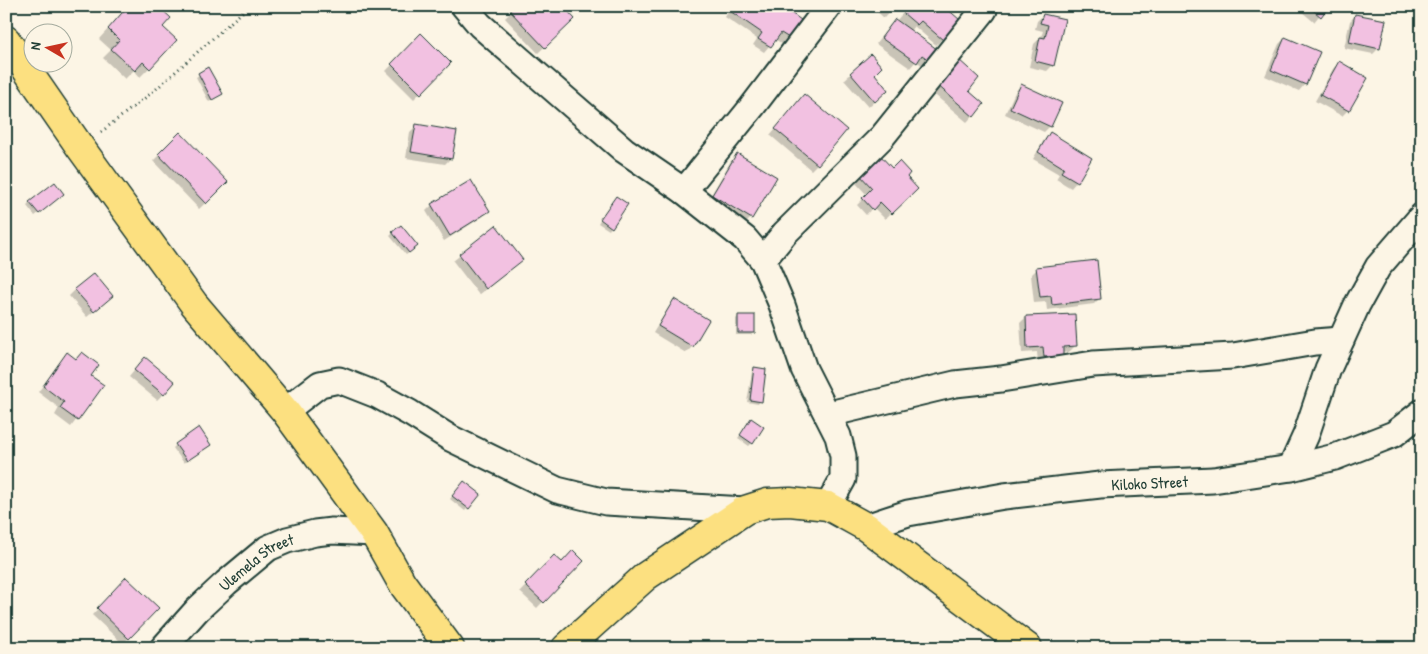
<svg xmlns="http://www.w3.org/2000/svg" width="1428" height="654" viewBox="0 0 1428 654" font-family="'Patrick Hand',sans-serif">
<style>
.shadow{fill:#0003}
.building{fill:#f2c1e1;stroke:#1f3d34}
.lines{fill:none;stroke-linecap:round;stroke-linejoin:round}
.minor-casing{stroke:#1f3d34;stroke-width:29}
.major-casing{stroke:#1f3d34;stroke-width:31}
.path{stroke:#1f3d34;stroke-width:3;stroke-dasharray:1 4;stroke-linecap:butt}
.minor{stroke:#fcf5e5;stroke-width:25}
.major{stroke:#fce080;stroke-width:28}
.labels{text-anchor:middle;stroke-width:4;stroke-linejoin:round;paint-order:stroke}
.street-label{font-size:16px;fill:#1f3d34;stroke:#fcf5e5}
</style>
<rect width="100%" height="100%" fill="#fcf5e5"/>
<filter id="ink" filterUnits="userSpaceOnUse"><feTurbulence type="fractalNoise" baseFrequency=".02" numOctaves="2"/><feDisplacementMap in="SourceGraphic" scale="10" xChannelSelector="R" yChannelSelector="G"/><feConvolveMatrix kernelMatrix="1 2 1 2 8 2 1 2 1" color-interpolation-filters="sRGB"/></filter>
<g filter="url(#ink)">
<path class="shadow" d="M129 6 161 27 149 68 140 77 134 70 125 79 103 58 111 50 99 39Z
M517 6 573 19 538 53 505 18Z
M732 6H779L800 20 782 44 775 39 764 52 753 45 757 39 725 17Z
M871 6H895L884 18Z
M909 6 942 39 936 45 914 26 910 31 939 52 926 68 916 61 910 68 876 44 889 26 895 20 896 21Z
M1295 6H1327L1314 22Z
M1043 15 1063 20 1053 65 1047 71 1029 67 1034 44 1041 37 1043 31 1035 29 1037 21Z
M1356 15 1379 48 1373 54 1344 48 1350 21Z
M421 35 450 63 414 99 386 71Z
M1285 38 1305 84 1299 91 1265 76 1279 44Z
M871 56 873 74 881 96 868 107 844 80Z
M1339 62 1366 78 1348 110 1342 116 1315 101 1333 69Z
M952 67 967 91 983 105 967 122 930 91Z
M208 69 218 96 209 102 196 77Z
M1021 85 1050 126 1044 132 1005 114 1015 92Z
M804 95 817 164 811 170 770 135Z
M417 125 451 158 445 164 406 158 410 132Z
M180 134 227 182 199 209 153 161Z
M1050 134 1091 158 1077 181 1071 188 1056 179 1059 174 1033 159 1044 140Z
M737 155 751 218 745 224 707 202 731 161Z
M879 156 892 170 905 177 916 189 885 219 873 207 866 215 857 205 867 195 854 181Z
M59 197 35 216 27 206 30 203Z
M613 200 611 227 609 230 598 223Z
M432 205 488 211 482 217 444 241 426 211Z
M496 227 521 260 479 295 453 261Z
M393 233 414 249 406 255 390 236Z
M1037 269 1100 298 1094 304 1047 310 1046 302 1034 303 1031 275Z
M75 290 105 302 87 317 69 296Z
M675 301 708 321 692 347 686 353 653 333 669 307Z
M738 316 754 332 751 335H736V319Z
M1026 317 1075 346 1069 352 1062 353V356L1056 362 1038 363 1037 352 1022 353 1020 323Z
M67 354 90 376 102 385 71 427 55 415 59 408 38 392Z
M139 365 163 394 157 400 129 377Z
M755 369 760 401 758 404 747 402 752 372Z
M749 423 752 443 749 446 738 438Z
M176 445 207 447 184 463 173 448Z
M461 485 479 494 465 511 450 499Z
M554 556 562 564 582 561 537 608 520 592Z
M126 579 157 608 123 644 92 615Z"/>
<path class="building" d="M128 6H158L171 18 163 27 177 40 150 69 143 62 135 71 111 49 119 40 108 29Z
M515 6H563L575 19 545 48 510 11Z
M733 6H781L801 20 789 38 781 33 771 47 758 39 762 33 730 11Z
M909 6H944L960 20 943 40 921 21 917 25 903 13Z
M1308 6H1329L1321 17Z
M1043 14 1065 19 1054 66 1035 61 1040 37 1045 38 1048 25 1040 23Z
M1355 14 1386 20 1380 49 1349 42Z
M895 19 941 52 933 63 922 55 917 63 881 38Z
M421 33 451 63 421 94 391 64Z
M1285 37 1320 52 1306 85 1271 70Z
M871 54 882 67 875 74 888 90 875 102 850 73Z
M958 59 979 78 969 91 984 104 974 117 936 84Z
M1339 61 1368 78 1349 111 1320 95Z
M208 67 223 94 212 100 198 73Z
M1021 84 1062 103 1051 127 1010 108Z
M804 94 847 130 818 165 775 129Z
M416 124 457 131 452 159 411 152Z
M180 132 228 182 206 204 158 154Z
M1050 132 1092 158 1078 182 1061 172 1064 168 1038 152Z
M737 153 777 177 752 219 712 195Z
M879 154 892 168 899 161 910 173 907 177 918 189 892 214 880 202 873 210 862 198 872 188 859 174Z
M471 180 490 211 450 236 431 204Z
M55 182 64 194 39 214 29 202Z
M616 196 628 204 612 228 600 219Z
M401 225 418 246 409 253 392 232Z
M496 225 523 260 486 289 459 254Z
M1097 260 1101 299 1052 305 1051 296 1040 297 1036 267Z
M94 273 113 296 94 312 74 289Z
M674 299 709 320 693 347 658 326Z
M1075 314 1077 346 1063 347V356L1044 357 1043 347 1027 348 1026 316Z
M738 315H755V333H738Z
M67 352 76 359 82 352 99 365 91 376 104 385 78 421 60 408 64 402 43 386Z
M145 357 175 382 164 395 134 370Z
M754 367 766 369 762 402 750 400Z
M751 418 764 427 753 444 740 435Z
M199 427 211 445 187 461 175 444Z
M464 481 481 494 469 509 452 496Z
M573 550 584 561 544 603 525 585 554 555 562 562Z
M126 577 159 608 129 639 97 608Z"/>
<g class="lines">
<g class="minor-casing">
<g id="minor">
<path d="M464 6 480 25 624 150 684 191 745 239 763 260 782 305 804 369 838 436 843 456V479L828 506"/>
<path d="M684 191 752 107 829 6"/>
<path d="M763 260 785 233 882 137 984 10"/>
<path d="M285 411 320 384 339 380 377 395 410 413 450 438 557 490 606 502 745 510"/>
<path d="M829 414 955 384 1001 379 1093 364 1233 356 1315 342 1341 340"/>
<path d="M1291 468 1306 435 1328 369 1357 305 1378 267 1422 216"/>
<path id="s1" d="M866 527 908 513 1004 496 1100 485 1213 480 1291 468 1335 457 1394 434 1422 412"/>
<path id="s2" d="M163 648 197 610 226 583 268 548 287 540 315 533 332 531 374 533"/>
</g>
</g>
<g class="major-casing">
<path id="major" d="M6 40 80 147 194 304 285 411 374 533 402 583 450 648
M566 648 646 576 745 510 767 503 790 502 828 506 866 527 1028 648"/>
</g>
<path class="path" d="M101 132 154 91 249 6"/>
<use href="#minor" class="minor"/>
<use href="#major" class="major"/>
</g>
</g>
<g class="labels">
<g class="street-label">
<text dy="6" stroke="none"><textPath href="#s1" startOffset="288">Kiloko Street</textPath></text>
<text dy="6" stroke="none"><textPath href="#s2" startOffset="128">Ulemela Street</textPath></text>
</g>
</g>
<rect width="1428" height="654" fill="none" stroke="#fcf5e5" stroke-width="25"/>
<rect x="12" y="12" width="1403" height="629" fill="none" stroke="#1f3d34" stroke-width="2" filter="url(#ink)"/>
<g transform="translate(48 48) rotate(279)"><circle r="24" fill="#fcf5e5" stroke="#a4ab9e"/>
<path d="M0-4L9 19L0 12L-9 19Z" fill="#c8321e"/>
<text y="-8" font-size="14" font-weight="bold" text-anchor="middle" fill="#1f3d34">N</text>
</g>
</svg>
